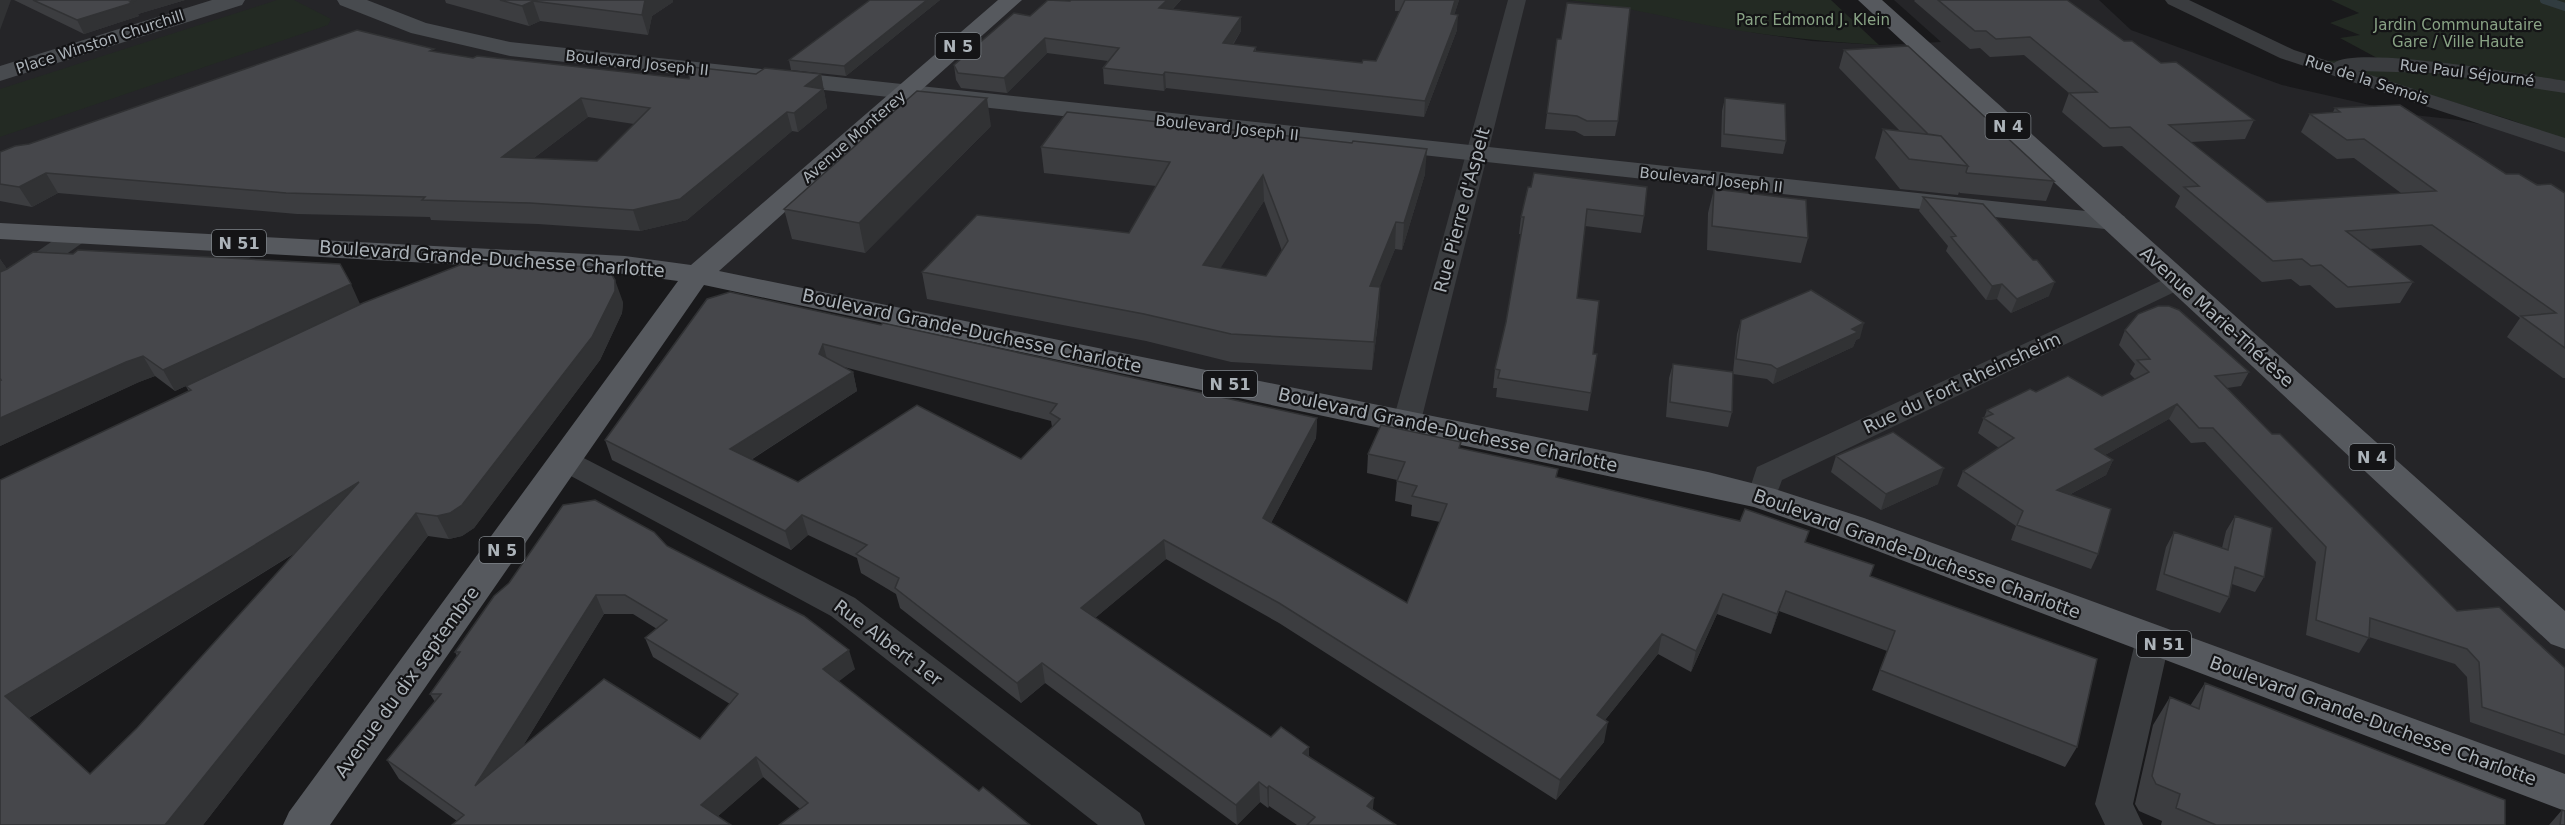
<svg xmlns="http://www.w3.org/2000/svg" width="2565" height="825" viewBox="0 0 2565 825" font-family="'DejaVu Sans',sans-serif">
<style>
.built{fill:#252528}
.green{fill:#232a23}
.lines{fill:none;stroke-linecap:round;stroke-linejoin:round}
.stream{stroke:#313c40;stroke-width:8}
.street{fill:#3a3c3f;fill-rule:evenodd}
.secondary{fill:#484b4f;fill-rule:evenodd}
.primary{fill:#56595e;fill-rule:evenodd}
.wall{fill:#3c3d40;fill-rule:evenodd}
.shaded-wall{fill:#313234}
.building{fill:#46474b;stroke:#313234;stroke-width:1.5;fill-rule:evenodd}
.labels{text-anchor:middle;stroke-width:4.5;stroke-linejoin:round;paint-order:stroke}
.far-park-label{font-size:15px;fill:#89a385;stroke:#141416}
.far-street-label{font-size:15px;fill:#acb3b9;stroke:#141416}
.shield{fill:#141416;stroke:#7e8388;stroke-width:1.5}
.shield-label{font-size:16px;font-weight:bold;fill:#acb3b9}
.street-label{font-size:18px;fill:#acb3b9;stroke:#141416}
</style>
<rect width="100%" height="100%" fill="#19191b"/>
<path class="built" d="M0 0H1567L1602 3 1756 33 1812 41 1879 45 1941 42 1894 0H2099L2131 30 2282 85 2414 115 2459 120 2505 129 2565 151V793L1851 527 697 275 266 244 153 341 0 315Z"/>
<path class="green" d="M277 0H294L331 19 328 25 0 137V89Z
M1567 0H1831L1879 45C1822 41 1766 36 1711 26 1663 17 1616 4 1567 0Z
M2331 0H2565V140L2511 120 2320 61 2379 59 2340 38 2360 35 2330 23 2359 13Z"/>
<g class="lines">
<path class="stream" d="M2544 0 2565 7"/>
<path class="street" d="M1508 0H1526L1421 421 1417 427 1407 430 1397 427 1393 421Z
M2165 0H2189L2294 50 2334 63C2358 45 2528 75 2565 81V93L2435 73 2358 71 2565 138V152L2280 58 2168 4Z
M79 227 88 229 91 234 88 239 19 287 0 294V277L70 229Z
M2178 273 2187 276 2191 281 2187 286 1782 480 1773 504 1762 507 1751 504 1747 497 1757 467Z
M566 451 576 454 855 598 1140 813 1145 825H1098L831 616 556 468 551 461 556 454Z
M2153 626 2165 630 2170 639 2133 804 2143 825H2105L2095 804 2136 639 2141 630Z"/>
<path class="secondary" d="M212 0H245L242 5 0 81V66Z
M337 0H367L426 23 510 42 2114 214 2124 216 2128 222 2124 228 2114 230 510 56 411 33 340 5Z"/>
<path class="primary" d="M998 0H1022L719 271 1708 472 1775 489 1864 518 2565 774V811L1838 536 1754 507 704 285 330 825H283L289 812 678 281 625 274 0 239V223L625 256 691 265Z
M1858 0H1882L2565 611V649L2551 644Z"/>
</g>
<path class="wall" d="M14 0H185L138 14 139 16 84 34Z
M445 0H673V2L652 16 648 35 540 21 529 26 446 3Z
M870 0H940L846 76 791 70 789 60Z
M1071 0H1181L1173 9 1241 17V31L1233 45 1256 47V51L1362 63 1376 61 1400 11H1395V0H1459L1454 15 1457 30 1424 117 1166 88 1164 91 1104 84 1103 68 1108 61 1047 53 1007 93 961 88 956 80 954 65Z
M1915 0H2067L2124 41 2254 120 2245 139 2191 142 2267 202 2401 193 2354 158 2337 159 2301 132 2310 114 2333 112 2335 108 2506 174 2565 193V378H2563L2507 337 2520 318 2421 245 2369 249 2413 282 2400 303 2336 308 2310 285 2300 286 2291 279 2262 282 2175 207 2180 196 2122 146 2103 147 2062 112 2069 93 2024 55 1990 57 1980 48 1970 49 1914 1Z
M1557 39 1618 121 1615 136H1584L1575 131 1545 129Z
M1844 50 2054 181 2046 201 1960 193 1959 192 1958 195 1900 189 1875 158 1883 129 1900 131 1839 68Z
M436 52 473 58 689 79 756 74H821L827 108 798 132 792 131 687 220 640 231 538 224 431 220 430 217 297 214 58 193 32 207 0 201V152L29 144ZM588 117 634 124 597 161 534 158Z
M1725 98 1786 141 1783 154 1721 147 1722 111Z
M991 126 865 253 792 239 784 209Z
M1041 147 1425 174 1402 250 1395 249 1379 287V314L1372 370 1231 362 1146 341 927 299 922 272 1129 233 1156 186 1044 173ZM1264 201 1282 251 1266 276 1220 268Z
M1531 187 1644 216 1641 233 1585 226 1577 298 1593 354 1591 393 1588 411 1496 397 1497 388H1493L1495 369 1506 322 1521 234H1519L1521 217Z
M1714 189 1808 238 1801 263 1707 250 1708 213Z
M1923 197 2049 296 2011 313 1997 299 1986 300 1946 251 1948 246 1919 211Z
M0 259 7 269 360 304 175 391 155 376 139 382 0 446Z
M707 299 1317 418 1316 438 1271 523 1407 603 1440 522 1411 516 1412 505 1395 501 1397 480 1367 473 1368 454 1461 449 1558 469 1556 477 1806 542 1870 576 2077 747 2065 767 1872 690 1887 651 1779 611 1771 634 1717 614 1691 672 1658 654 1605 720 1604 742 1556 800 1279 623 1166 559 1095 618 1271 737 1309 756 1373 810 1396 825H1297L1269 806 1268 808 1260 802 1237 825 1045 683 1021 703 900 608 896 594 861 573 857 558 808 535 791 550 612 460 605 440ZM844 367 1051 421 1052 427 1021 459 798 482 751 460 857 391 853 372Z
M623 302 622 313 600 360 474 528 462 536 449 539 428 536 203 825H0V480L189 392 186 386ZM295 553 137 728 90 774 29 718Z
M1741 320 1860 338 1856 340 1853 347 1773 384 1767 379 1733 374 1732 412 1728 427 1666 417 1669 378 1673 364 1733 372 1737 334Z
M2125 330 2249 372 2241 386 2227 388 2272 434 2457 611 2565 668V755L2470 722 2467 677 2455 664 2369 637 2359 653 2306 635 2316 562 2205 442 2191 443 2169 419 2105 455 2113 460 2106 475 2069 495 2098 554 2091 569 2011 540 2016 526 1957 486 1963 471 1999 448 1978 433 1987 410 2036 392 2102 396 2135 379 2130 374 2135 364 2119 345Z
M1836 456 1938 484 1881 510 1831 472Z
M2235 516 2264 577 2255 592 2232 584 2229 597 2220 613 2156 590 2166 547 2174 532 2222 548 2226 531Z
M667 546 855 669 838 681 979 791 1030 825 800 809 763 777 718 816 457 821 399 779 387 760 435 702 430 694 457 656 455 652ZM604 614H633L657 629 645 638 653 657 730 704 700 739 523 746Z
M2205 683 2505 825H2161L2162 821 2139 811 2135 804 2153 725 2170 697 2190 706Z
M2562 810 2565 825H2549Z"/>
<path class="shaded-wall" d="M0 0H11L0 30Z
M136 0H185L138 14 139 16 84 34 77 20Z
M645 0H673V2L652 16 648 35 642 15Z
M927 0H940L846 76 844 66Z
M1167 0H1181L1160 22 1159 8Z
M1455 0H1459L1450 29 1451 14Z
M533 1 540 21 529 26 522 6Z
M1458 15 1457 30 1424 117 1425 101Z
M1241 17V31L1223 59V43Z
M1045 38 1047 53 1007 93 1004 78Z
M1165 72 1166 88 1164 91 1163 75Z
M821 74 827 108 798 132 794 113 805 86Z
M581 98 588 117 510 176 502 157Z
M987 98 991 126 865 253 859 223Z
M787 112 792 131 687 220 640 231 633 210Z
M1427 149 1425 174 1402 250 1404 223Z
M46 173 58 193 32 207 19 187Z
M1263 175 1264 201 1205 292 1203 265Z
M1396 222 1395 249 1369 314 1370 286Z
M0 259 7 269 0 275Z
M615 280 623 302 622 313 600 360 474 528 462 536 449 539 437 516Z
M2055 282 2049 296 2011 313 2017 299Z
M351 284 360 304 175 391 163 370Z
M2002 284 1997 299 1986 300 1992 286Z
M1380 287 1379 314 1372 370 1374 342Z
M1864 323 1860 338 1856 340 1853 347 1773 384 1777 369 1852 329Z
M823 344 828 363 819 354Z
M143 356 155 376 139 382 0 446V418L126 362Z
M853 372 857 391 736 469 730 449Z
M2177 404 2169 419 2089 464 2095 449Z
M1317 418 1316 438 1263 538V518Z
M2113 460 2106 475 2050 505 2057 490Z
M1944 468 1938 484 1881 510 1886 494Z
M359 482 372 505 25 720 5 696Z
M416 513 428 536 203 825H165Z
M802 515 808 535 791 550 785 531Z
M1164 540 1166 559 1083 628 1081 608Z
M1786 591 1779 611 1771 634 1777 614Z
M1723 594 1717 614 1691 672 1696 651Z
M596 595 604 614 486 806 475 786Z
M1662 634 1658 654 1593 735 1597 715Z
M849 650 855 669 829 689 823 669Z
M1042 663 1045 683 1021 703 1017 683Z
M1608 722 1604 742 1556 800 1560 780Z
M1309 747V767L1303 753Z
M756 757 763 777 709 824 701 805Z
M1259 782 1260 802 1237 825 1236 805Z
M1269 786V806L1268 808 1267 788Z
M1374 798 1372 818 1367 806Z"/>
<path class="building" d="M33 0H136L130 2 132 3 77 20Z
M500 0H645L642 15 533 1 522 6Z
M870 0H927L844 66 789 60Z
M1048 0 1070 1 1071 0H1167L1159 8 1241 17 1223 43 1256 47 1254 51 1362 63 1363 60 1376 61 1405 0H1455L1451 14 1458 15 1425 101 1165 72 1163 75 1103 68 1119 48 1045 38 1004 78 958 73 954 65 1014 13 1030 16Z
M1938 0H2067L2124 41H2132L2161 63 2176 62 2254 120 2169 125 2267 202 2436 191 2364 139 2347 140 2310 114 2340 112 2335 108 2400 105 2506 174H2519L2537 185 2551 184 2565 193V348L2521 316 2556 313 2432 225 2346 231 2413 282 2348 287 2321 265 2311 266 2302 259 2273 261 2184 187 2199 186 2130 127 2110 128 2069 93 2097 92 2030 37 1996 39 1986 31H1975Z
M1567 3 1630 8 1618 121H1587L1577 116 1547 113 1557 39H1561Z
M357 30 434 49 430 51 473 58 477 56 689 79 692 67 756 74 765 68 821 74 805 86 823 89 794 113 787 112 680 199 633 210 530 203 422 200 425 197 286 193 46 173 19 187 0 184V152L15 146 29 144ZM581 98 650 108 597 161 502 157Z
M1908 46 2054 181 1967 173 1966 172 1968 166 1941 136 1928 134 1844 50Z
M917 91 987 98 859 223 784 209Z
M1725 98 1785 104 1786 141 1724 134Z
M1067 112 1352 143 1353 141 1427 149 1404 223 1396 222 1370 286 1380 287 1374 342 1231 334 1144 314 922 272 977 215 1129 233 1170 162 1041 147ZM1263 175 1288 241 1266 276 1203 265Z
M1883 129 1941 136 1968 166 1909 159Z
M1534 173 1647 187 1644 216 1587 209 1577 298 1599 301 1593 354H1597L1591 393 1498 378 1500 370 1495 369 1506 322 1524 217H1521L1528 187H1531Z
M1714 189 1806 200 1808 238 1712 226Z
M1923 197 1983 204 2033 260H2037L2055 282 2017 299 2002 284 1992 286 1951 237 1956 236Z
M78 250 340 264 351 284 163 370 143 356 126 362 0 418V380H1L0 378V272L7 269 33 252 73 254Z
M465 263 601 267 610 272 615 280V291L592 337 462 505 450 513 437 516 416 513 165 825H0V480L191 390 186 386 363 303ZM359 482 137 728 90 774 5 696Z
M1811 290 1864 323 1852 329 1858 332 1777 369 1771 365 1736 359 1741 320Z
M730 292 881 325 883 323 1317 418 1263 518 1407 603 1447 504 1412 496 1417 486 1397 481 1405 462 1368 454 1381 425 1461 442 1459 448 1558 469 1556 477 1740 521 1745 509 1809 531 1805 542 1874 565 1870 576 2097 659 2077 747 1880 670 1895 631 1786 591 1777 614 1723 594 1696 651 1662 634 1597 715 1608 722 1560 780 1279 603 1164 540 1081 608 1271 737 1281 727 1309 747 1303 753 1374 798 1367 806 1396 825H1307L1315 817 1269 786 1267 788 1259 782 1236 805 1042 663 1017 683 895 588 899 578 856 554 867 545 802 515 785 531 605 440 707 299ZM823 344 1057 404 1050 413 1060 419 1021 459 917 405 798 482 730 449 853 372 819 354Z
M2158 306H2169L2179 310 2249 372 2215 376 2272 434H2280L2457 611 2499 607 2565 668V735L2482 707 2479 662 2467 649 2370 618 2369 638 2316 620 2326 547 2213 428H2199L2177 404 2095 449 2113 460 2057 490 2111 509 2098 554 2017 525 2023 511 1963 471 2014 438 1983 418 1993 414 1987 410 2030 389 2036 392 2068 376 2102 396 2149 372 2137 360 2150 359 2125 330 2138 314Z
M1673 364 1733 372 1732 412 1670 402Z
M1893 432 1944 468 1886 494 1836 456Z
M595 500 654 532 667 546 804 616 849 650 823 669 979 791 983 787 1030 825H779L808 803 756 757 701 805 731 825H452L464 815 387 760 441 694H430L460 652H455L494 596 509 583 563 505ZM596 595H625L667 620 645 638 738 694 700 739 604 679 475 786Z
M2235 516 2272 528 2264 577 2235 567 2229 597 2164 574 2174 532 2228 550Z
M2205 683 2505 800V825H2216L2176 808 2180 794 2156 784 2152 776 2170 697 2199 709Z
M2562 810 2565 811V825H2560Z"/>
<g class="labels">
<g class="far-park-label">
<text x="1813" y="25">Parc Edmond J. Klein</text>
<text x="2458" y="30">Jardin Communautaire<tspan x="2458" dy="17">Gare / Ville Haute</tspan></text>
</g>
<g class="far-street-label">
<text transform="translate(100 42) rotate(-18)" y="5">Place Winston Churchill</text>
<text transform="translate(637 63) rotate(6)" y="5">Boulevard Joseph II</text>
<text transform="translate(2467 73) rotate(7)" y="5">Rue Paul Séjourné</text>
<text transform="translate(2367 80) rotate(18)" y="5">Rue de la Semois</text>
<text transform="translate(1227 128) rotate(6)" y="5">Boulevard Joseph II</text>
<text transform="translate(854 137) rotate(-41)" y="5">Avenue Monterey</text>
<text transform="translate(1711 180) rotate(6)" y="5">Boulevard Joseph II</text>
</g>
<g class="shield">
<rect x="935.5" y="33" width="45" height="26" rx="4.5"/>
<rect x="1985.5" y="113" width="45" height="26" rx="4.5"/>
<rect x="212" y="230" width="54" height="26" rx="4.5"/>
<rect x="1203" y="371" width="54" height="26" rx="4.5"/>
<rect x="2349.5" y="444" width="45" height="26" rx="4.5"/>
<rect x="479.5" y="537" width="45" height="26" rx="4.5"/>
<rect x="2137" y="631" width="54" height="26" rx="4.5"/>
</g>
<g class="shield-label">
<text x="958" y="52">N 5</text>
<text x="2008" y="132">N 4</text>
<text x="239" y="249">N 51</text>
<text x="1230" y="390">N 51</text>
<text x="2372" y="463">N 4</text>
<text x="502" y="556">N 5</text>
<text x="2164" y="650">N 51</text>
</g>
<g class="street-label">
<text transform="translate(1462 210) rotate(-75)" y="6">Rue Pierre d'Aspelt</text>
<text transform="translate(492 259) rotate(4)" y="6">Boulevard Grande-Duchesse Charlotte</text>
<text transform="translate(2217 317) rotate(42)" y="6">Avenue Marie-Thérèse</text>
<text transform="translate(972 331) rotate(12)" y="6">Boulevard Grande-Duchesse Charlotte</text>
<text transform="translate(1962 383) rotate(-25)" y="6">Rue du Fort Rheinsheim</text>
<text transform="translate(1448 430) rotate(12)" y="6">Boulevard Grande-Duchesse Charlotte</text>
<text transform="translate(1917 554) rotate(20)" y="6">Boulevard Grande-Duchesse Charlotte</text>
<text transform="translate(888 643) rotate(37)" y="6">Rue Albert 1er</text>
<text transform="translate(407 682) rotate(-54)" y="6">Avenue du dix septembre</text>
<text transform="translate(2373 721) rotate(20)" y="6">Boulevard Grande-Duchesse Charlotte</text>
</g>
</g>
</svg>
